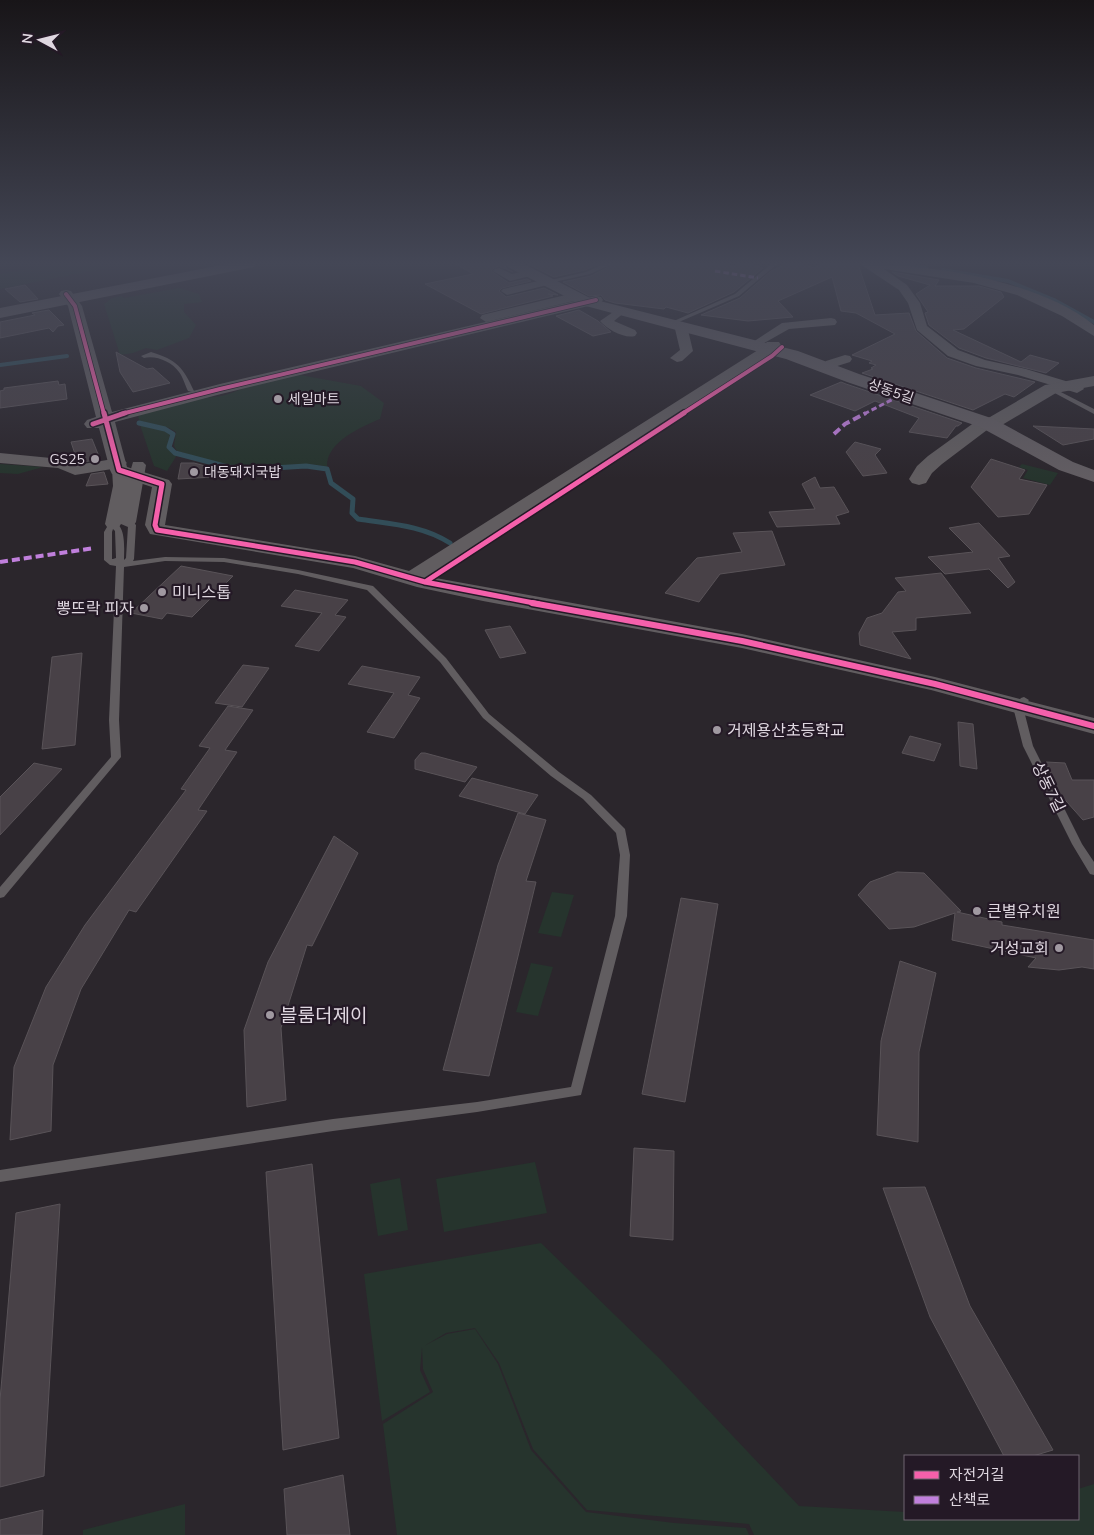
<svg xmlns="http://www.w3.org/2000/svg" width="1094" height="1535" viewBox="0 0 1094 1535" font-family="'Nunito Sans','Noto Sans KR',sans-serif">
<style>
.green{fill:#26342d}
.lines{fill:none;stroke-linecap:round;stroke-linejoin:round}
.stream-far1{stroke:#324d58;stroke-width:4}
.stream{stroke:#324d58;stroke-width:5}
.building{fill:#484147;stroke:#595358}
.service{fill:#615d60;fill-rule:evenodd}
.minor{fill:#615d60;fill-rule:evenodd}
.tertiary{fill:#615d60;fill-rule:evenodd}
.primary{fill:#625d62;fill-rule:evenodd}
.quiet-far1{stroke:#c07fdc;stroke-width:3;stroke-dasharray:5.5 3;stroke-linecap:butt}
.quiet{stroke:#c07fdc;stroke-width:4;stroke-dasharray:8 4;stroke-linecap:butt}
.cycleway-far2-casing{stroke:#241926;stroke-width:5.5}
.cycleway-far1-casing{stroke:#241926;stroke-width:8}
.cycleway-casing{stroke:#241926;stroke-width:9}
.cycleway-far2{stroke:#f560ab;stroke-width:4}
.cycleway-far1{stroke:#f560ab;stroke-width:5}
.cycleway{stroke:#f560ab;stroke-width:6}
.poi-dot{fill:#a099a1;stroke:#241926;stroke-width:2}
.labels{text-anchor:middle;stroke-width:4.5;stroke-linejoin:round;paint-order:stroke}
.far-street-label{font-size:14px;fill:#dfd7e0;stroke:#241926}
.far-poi-label{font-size:14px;fill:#dfd7e0;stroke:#241926;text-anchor:start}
.poi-label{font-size:16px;fill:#dfd7e0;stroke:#241926;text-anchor:start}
.street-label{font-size:16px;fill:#dfd7e0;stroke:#241926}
.near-poi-label{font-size:19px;fill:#dfd7e0;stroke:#241926;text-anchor:start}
</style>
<rect width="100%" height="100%" fill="#2b262c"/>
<path class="green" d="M53 264H101L107 268 0 289V274Z
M179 288 199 294 202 302 184 304V312L196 325 189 338 157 350 146 348 133 353 120 355 104 304 112 298 121 296 124 298Z
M300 375 361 386 384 403 380 419C361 427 326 442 327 467 297 459 275 470 246 468 223 466 199 457 177 451L174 446 176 432 169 428 140 422 138 417 143 412 205 397C226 399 241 388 261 381 273 378 287 377 300 375Z
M140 425 163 430 170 434 167 448 177 455 167 471 154 466Z
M0 464 43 467 18 474 0 473Z
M1022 464 1058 473 1050 485 1023 478 1028 470 1019 467Z
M552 892 574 895 561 937 538 933Z
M531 963 553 967 538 1016 516 1012Z
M535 1162 547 1213 444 1232 436 1179Z
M400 1178 408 1230 378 1236 370 1184Z
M541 1243 660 1359 799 1506 905 1512V1519H1078V1489L1094 1484V1535H754L749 1524 587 1510 533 1449 499 1363 475 1328 446 1333 424 1346 447 1334 475 1329 498 1364 531 1450 586 1512 674 1523 746 1528 749 1535H397L383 1424 433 1392 423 1369 422 1347 420 1370 430 1392 382 1421 364 1274Z
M185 1504V1535H83V1530Z"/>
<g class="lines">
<path class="stream-far1" d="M895 264 926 268
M943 270 1008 281 1054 300 1094 322
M0 365 67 356"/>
<path class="stream" d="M139 423 165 429 173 434 169 447 175 453 228 467 257 469 306 466 327 469 331 483 353 499 352 513 358 519C390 524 422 525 450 543"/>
</g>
<path class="building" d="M456 264H504L507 269 513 272 499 266 494 268 491 271 509 283 527 279 531 281 502 288 499 291 506 297 544 288 558 295 548 294 553 296 481 314 425 284 473 274Z
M528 264H599L585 270 554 277Z
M614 264H721L732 266 750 264 763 268 734 292 688 313 666 307 664 309 615 303 605 300 601 295 589 296 563 282 591 276Z
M787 264H800L815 268 821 264H858L875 315 909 313 916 331 947 358 976 368 1035 382 1014 397 1005 394 973 410 862 373 873 369 871 368 876 365 869 363 872 361 852 355 895 334 856 313 841 311 832 277 778 301 793 317 748 321 701 315 740 298 771 271Z
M892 272 939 280 935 286H979L1001 292 1004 297 964 329 953 330 1021 362 1030 355 1059 363 1046 373 986 358 959 348 929 325 925 313 928 312 916 294 930 285 898 276Z
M25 285 38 299 20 302 5 289Z
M49 310 64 325 58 326 53 332 49 328 0 338V322L35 315 32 313Z
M579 310 598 321 611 332 593 336 556 316Z
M116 352 147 369 153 368 170 383 133 392 120 372Z
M58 381 59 385 65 384 67 399 0 408V391L4 390V388Z
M841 382 846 384 962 423 958 426H956L947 438 909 432 919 418 875 401 855 411 810 395Z
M1033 426 1094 429V439L1063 445Z
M92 439 100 459 78 463 71 442Z
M855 442 881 449 875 455 887 473 863 476 846 452Z
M991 459 1025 470 1019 479 1047 485 1029 514 998 517 971 487Z
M181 463H194L232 473V476L178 479Z
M104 472 108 484 86 486 91 474Z
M815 477 820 488 834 487 849 512 836 516 840 524 777 527 769 512 815 509 802 484Z
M979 523 1010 556 998 558 1015 582 1008 588 989 569 945 574 928 557 973 552 949 528Z
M772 531 785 565 720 574 699 602 665 593 697 558 742 552 733 533Z
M181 566 233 576 192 617 167 613 162 619 131 613Z
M941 573 971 613 916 618V630L892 632 911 659 860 645 859 633 867 618 882 613 898 592 906 591 895 578Z
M295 590 348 600 335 615 346 617 319 651 295 646 322 613 281 606Z
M510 626 526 653 500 658 485 630Z
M82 653 75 745 42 749 52 657Z
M243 665 269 668 242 707 215 703Z
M362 666 420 677 408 695 420 698 394 738 367 732 394 693 348 684Z
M228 706 253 710 225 750 237 752 198 810 207 811 136 912 129 910 81 989 53 1065 51 1131 10 1140 14 1067 46 987 85 925 186 790 181 789 210 748 199 746Z
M958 722 973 724 977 769 960 766Z
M910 736 941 744 934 761 902 753Z
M421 753H425L477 767 465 782 415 769V760Z
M1046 762 1065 763 1072 780H1094V817L1083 820 1058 792Z
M34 763 62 769 0 835V797Z
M472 778 538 795 525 814 459 796Z
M518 813 546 820 526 881 536 882 489 1076 443 1070 498 865Z
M334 836 358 853 312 946 307 945 281 1028 286 1100 247 1107 244 1030 268 962Z
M897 872 924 873 961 911 957 912 1002 922V925L1094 940V969L1082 967 1059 970 1028 967 1036 958 952 940 955 913 914 927 889 929 858 895 870 882Z
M681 898 718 904 685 1102 642 1094Z
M900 961 936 973 919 1052 918 1142 877 1135 881 1041Z
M634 1148 674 1151 673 1240 630 1236Z
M312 1164 339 1438 283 1450 266 1172Z
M925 1187 970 1306 1053 1450 1033 1456H1004L930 1317 883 1188Z
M60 1204 44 1476 0 1487V1400L16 1213Z
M343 1475 350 1535H287L284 1489Z
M43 1510 42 1535H0V1520Z"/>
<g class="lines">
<path class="service" d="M604 264H612L590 274 554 282 551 280 586 272Z
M771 264H777L739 296 672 325 667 324 735 294Z
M151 352C177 360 183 367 194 391L193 392 188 391C185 385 183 377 179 372 172 362 156 355 144 358L141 356Z
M1049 388H1053L1094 409V414L1049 390Z
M125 520H131L136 525 134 559 133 561 165 557 224 558 298 570 373 586 446 658 489 714 559 772 591 795 625 829 630 855 627 916 581 1095 477 1112 333 1131 0 1182V1170L333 1119 477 1102 571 1087 615 916 620 855 616 833 583 799 551 776 483 718 440 662 367 590 298 574 224 562 165 561 124 567 119 720 121 757 4 897 0 898V887L111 757 109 720 116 566 110 565 104 560V532L110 522C127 521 124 549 124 560L126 558 128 526 124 522ZM113 529 115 531 116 558 113 559H112V532Z
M1024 697 1029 700 1023 707 1033 746 1082 844 1094 862V875L1090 874 1072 844 1023 746 1013 707 1021 698Z"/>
<path class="minor" d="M860 264C931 264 1038 280 1094 325V336L1062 316 1017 295 974 283 884 269 907 285 920 303 927 326 958 350 985 360 1026 369 1082 386 1084 389 1077 393 1018 375 976 366 948 356 917 330 908 303 899 290Z
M499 268 512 274 530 270 536 273 534 275 510 281 493 271 495 269Z
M547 279 551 280 553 282 551 284 507 295 501 291 503 289Z
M574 293 580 297 578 300 486 322 480 318 482 315Z
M619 308 625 312 614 321 635 330 637 333 635 336C624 339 607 329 600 321Z
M831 318 835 319 837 322 835 325 789 329 759 346 753 342 782 323Z
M684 323 690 327 688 330 693 351 682 361 677 362 670 358 680 350 675 329Z
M845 355 850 356 852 359 850 362 831 368 824 364 826 361Z
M0 453 61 459 77 465 119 458 124 460 127 463 123 466 127 470 128 479 133 462H143L146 465 136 522 134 525 128 527 121 524 119 527H107L105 524 113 486 112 469 75 475 58 468 0 463Z"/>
<path class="tertiary" d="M66 290 71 291 82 306 112 412 220 384 596 296 601 297 603 300 601 303 221 394 115 422 127 467 169 480 172 484 165 525 355 556 409 571 758 350 767 342H779L781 345 770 356 430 577 742 634 935 677 1094 718V734L931 690 742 648 483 601 417 587 353 568 150 534 145 525 152 487 112 474 110 470 99 428H87L84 424 87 420 96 417 68 306 59 294 61 291Z
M1094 376V386L1056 393 1002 425 987 430 942 464 932 473 926 483 919 485 912 483 909 479 917 466 928 456 975 422 990 417 1045 385Z"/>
<path class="primary" d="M227 264H256L254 267 249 268 0 318V308Z
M506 264H524L592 299 798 351 859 374 994 419 1073 462 1094 470V482L1059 470 980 427 847 382 786 359 582 305 508 267Z"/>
<path class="quiet-far1" d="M715 271 758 278
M864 414 907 392"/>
<path class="quiet" d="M834 434 845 424 866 413
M0 562 95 548"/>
<g class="cycleway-far2-casing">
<path id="cycleway-far2" d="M66 294 75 306 104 414
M121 414 220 389 596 300
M682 414 772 356 782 347"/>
</g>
<g class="cycleway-far1-casing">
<path id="cycleway-far1" d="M104 413 119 470 162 484 155 525 157 530 355 562 425 582 539 604
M93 424 125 413
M425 582 684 413"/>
</g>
<g class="cycleway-casing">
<path id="cycleway" d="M532 603 742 641 935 684 1094 726"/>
</g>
<use href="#cycleway-far2" class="cycleway-far2"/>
<use href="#cycleway-far1" class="cycleway-far1"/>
<use href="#cycleway" class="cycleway"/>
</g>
<linearGradient id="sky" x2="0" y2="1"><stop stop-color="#181518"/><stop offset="0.55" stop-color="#444756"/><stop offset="1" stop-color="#444756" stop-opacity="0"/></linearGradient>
<rect width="1094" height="479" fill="url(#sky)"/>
<g class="poi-dot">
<circle cx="278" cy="399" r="5"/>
<circle cx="95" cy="459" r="5"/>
<circle cx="194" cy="472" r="5"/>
<circle cx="162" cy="592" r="5"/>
<circle cx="144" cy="608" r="5"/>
<circle cx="717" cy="730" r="5"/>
<circle cx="977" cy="911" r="5"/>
<circle cx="1059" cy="948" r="5"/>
<circle cx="270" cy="1015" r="5"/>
</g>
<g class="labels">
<g class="far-street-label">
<text transform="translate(891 391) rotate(19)" y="5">상동5길</text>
</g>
<g class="far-poi-label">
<text x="288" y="404">세일마트</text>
<text x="85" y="464" text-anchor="end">GS25</text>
<text x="204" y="477">대동돼지국밥</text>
</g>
<g class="poi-label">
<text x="172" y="598">미니스톱</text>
<text x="134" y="614" text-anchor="end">뽕뜨락 피자</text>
<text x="727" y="736">거제용산초등학교</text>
<text x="987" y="917">큰별유치원</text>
<text x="1049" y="954" text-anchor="end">거성교회</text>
</g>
<g class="street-label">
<text transform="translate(1049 787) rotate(64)" y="6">상동7길</text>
</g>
<g class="near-poi-label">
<text x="280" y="1022">블룸더제이</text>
</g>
</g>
<rect x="904" y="1455" width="175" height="65" fill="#241926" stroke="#6f6570"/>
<rect x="914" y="1471" width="25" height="8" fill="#f560ab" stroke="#6f6570"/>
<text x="949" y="1480" font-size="15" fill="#dfd7e0">자전거길</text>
<rect x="914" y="1496" width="25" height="8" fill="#c07fdc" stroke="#6f6570"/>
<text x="949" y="1505" font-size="15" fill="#dfd7e0">산책로</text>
<g transform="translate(40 40) rotate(277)" stroke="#241926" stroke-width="4" paint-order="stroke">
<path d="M0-4L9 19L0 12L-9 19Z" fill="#dfd7e0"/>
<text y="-8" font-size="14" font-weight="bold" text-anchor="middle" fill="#dfd7e0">N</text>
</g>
</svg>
